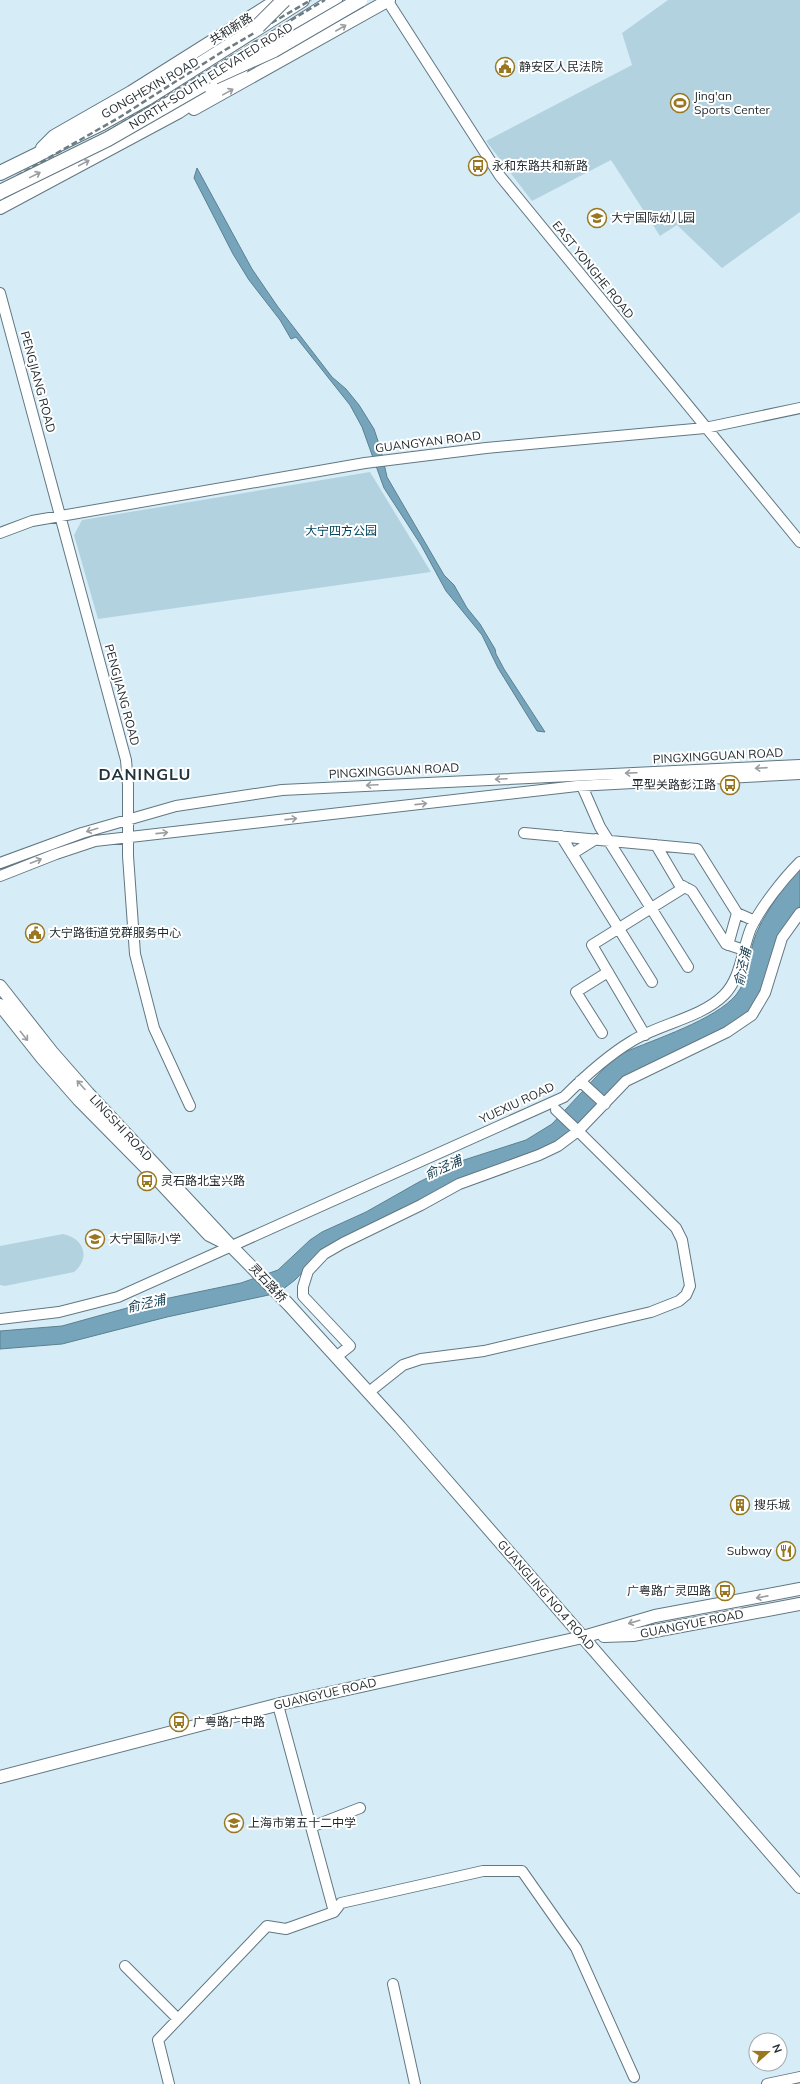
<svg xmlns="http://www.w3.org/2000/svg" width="800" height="2084" viewBox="0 0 800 2084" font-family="Mulish,'Noto Sans SC',sans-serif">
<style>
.green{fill:#b3d2e0}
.water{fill:#76a5bb;stroke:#5c8090}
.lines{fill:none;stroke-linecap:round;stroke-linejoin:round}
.minor-casing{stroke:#627781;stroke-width:12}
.major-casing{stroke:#627781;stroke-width:14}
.highway-casing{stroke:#627781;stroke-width:16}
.minor{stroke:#fff;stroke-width:10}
.major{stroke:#fff;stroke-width:12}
.highway{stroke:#fff;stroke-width:14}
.rail{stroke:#6e7d84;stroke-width:2.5;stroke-dasharray:6 3;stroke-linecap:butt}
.highway-bridge-casing{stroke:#627781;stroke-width:16;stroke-linecap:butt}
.highway-bridge{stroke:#fff;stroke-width:14}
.oneway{stroke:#9a9ea0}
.labels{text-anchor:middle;stroke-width:4;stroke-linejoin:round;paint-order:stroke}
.street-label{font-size:12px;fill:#1f282c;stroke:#fff}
.poi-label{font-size:12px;fill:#1f282c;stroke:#fff;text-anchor:start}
.park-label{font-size:12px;fill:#00465d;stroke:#fff}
.water-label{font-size:13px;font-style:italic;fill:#184153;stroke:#fff}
.district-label{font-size:16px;font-weight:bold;letter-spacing:1px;fill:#21333c;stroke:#fff}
</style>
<rect width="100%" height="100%" fill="#d6edf8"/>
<path class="green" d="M668 0H800V212L722 268 677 225 660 236 611 160 532 201 486 141 632 65 622 33Z
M370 472 431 572 98 619 74 535 82 520Z
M63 1234C84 1238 91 1258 74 1272L5 1286 0 1285V1246Z"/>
<path class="water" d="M197 168 252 269 278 307 332 377 346 389 359 405 374 429 381 450 387 477 444 575 454 585 467 608 480 624 495 649 496 654 504 669 545 732 537 731 498 668 482 635 446 591 421 545 384 488 362 427 350 405 296 337 291 339 280 320 249 280 233 254 194 178Z
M800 869V906L779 935 762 992 750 1010 724 1029 625 1076 563 1139 551 1147 509 1162 316 1258 295 1280 278 1293 167 1317 62 1344 0 1349V1331L62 1326 145 1303 241 1283 278 1270 310 1240 322 1232 366 1212 419 1182 464 1160 526 1140 552 1124 610 1062 623 1053C655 1039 715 1020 736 995 749 979 748 955 755 937 761 919 786 882 800 869Z"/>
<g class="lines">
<g class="minor-casing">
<path id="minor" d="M387 0 500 176 800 542
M0 293 126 760 128 785V856L135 954 154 1028 190 1106
M0 533 32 521 365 463 486 448 705 428 800 408
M582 786 600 827 688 967
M524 833 697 849 737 913 755 921
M561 836 652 982
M656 845 679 884 692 891 726 944 744 950
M572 854 596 839
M0 863 82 833 176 806 282 790 800 765
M0 876 56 854 95 841 577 786 800 774
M728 945 737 913
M602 1033 576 992 608 972
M645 1035 592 945 685 887
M580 1081 605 1104
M0 1319 59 1312 118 1297 564 1097C584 1077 607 1056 632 1041 659 1024 701 1018 724 995 741 978 742 950 751 928 761 907 783 879 800 862
M336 1357 350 1346 303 1296V1287L308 1271 324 1254 343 1243 421 1205 459 1184 539 1155 558 1146 578 1131 556 1110
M369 1392 403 1365 421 1359 484 1351 651 1312 679 1301 686 1295 690 1286 682 1240 676 1228 578 1131 626 1081 727 1032 752 1015 765 993 782 938 800 913
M278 1705 334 1912
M311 1827 360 1808
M125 1966 178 2019
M393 1984 415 2084
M169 2084 158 2040 267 1926 286 1929 334 1912 341 1903 483 1871H522L576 1948 634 2077
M767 2084 800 2077"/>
</g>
<g class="major-casing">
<path id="major" d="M194 109 389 0
M42 148 54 136 131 92 277 0
M0 208 179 112 242 69
M0 986 52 1052 88 1093 232 1247 289 1305 400 1427 800 1887
M0 1005 42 1058 78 1099 153 1175 209 1235 225 1243
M604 1636 633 1635 800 1604
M0 1777 284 1703 583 1637 655 1616 800 1589"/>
</g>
<g class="highway-casing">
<path id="highway" d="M232 65 335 0
M0 173 102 123 147 98 302 0"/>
</g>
<use href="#minor" class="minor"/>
<use href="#major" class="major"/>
<use href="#highway" class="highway"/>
<path class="rail" d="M17 176 120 117 225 50 311 0
M21 183C123 124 223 60 325 0"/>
<g class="highway-bridge-casing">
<path id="highway-bridge" d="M258 26 284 0
M214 77 274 50 360 0
M0 192 108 139 202 85"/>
</g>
<use href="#highway-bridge" class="highway-bridge"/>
</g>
<defs><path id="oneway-shaft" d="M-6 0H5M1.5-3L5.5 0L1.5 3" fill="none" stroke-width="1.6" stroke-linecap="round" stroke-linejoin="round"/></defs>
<g class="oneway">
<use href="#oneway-shaft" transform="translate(341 28) rotate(-30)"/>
<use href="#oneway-shaft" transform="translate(228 92) rotate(-29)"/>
<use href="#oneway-shaft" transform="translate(84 163) rotate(-28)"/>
<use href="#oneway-shaft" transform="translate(35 175) rotate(-26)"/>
<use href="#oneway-shaft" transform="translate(761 768) rotate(176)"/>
<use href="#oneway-shaft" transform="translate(631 773) rotate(178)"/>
<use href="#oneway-shaft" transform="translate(501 779) rotate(177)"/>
<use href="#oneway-shaft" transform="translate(372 785) rotate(177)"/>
<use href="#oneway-shaft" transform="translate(421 804) rotate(-6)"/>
<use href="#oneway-shaft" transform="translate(291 819) rotate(-6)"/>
<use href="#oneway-shaft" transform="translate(92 830) rotate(163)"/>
<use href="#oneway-shaft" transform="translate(162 833) rotate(-6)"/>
<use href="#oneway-shaft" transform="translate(36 861) rotate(-21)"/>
<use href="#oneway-shaft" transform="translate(24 1036) rotate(51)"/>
<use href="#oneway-shaft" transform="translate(81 1085) rotate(-132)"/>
<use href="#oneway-shaft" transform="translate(762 1597) rotate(169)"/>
<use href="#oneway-shaft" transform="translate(634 1622) rotate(164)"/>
</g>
<defs>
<g id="civic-ring" transform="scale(1)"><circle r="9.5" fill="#fff" stroke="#987720" stroke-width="1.5"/><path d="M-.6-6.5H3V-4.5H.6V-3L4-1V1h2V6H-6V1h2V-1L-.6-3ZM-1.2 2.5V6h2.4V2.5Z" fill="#987720"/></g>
<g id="stadium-ring" transform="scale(1)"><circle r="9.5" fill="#fff" stroke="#987720" stroke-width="1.5"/><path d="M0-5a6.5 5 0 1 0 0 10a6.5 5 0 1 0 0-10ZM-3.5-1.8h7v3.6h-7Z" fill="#987720"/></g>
<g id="bus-ring" transform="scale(1)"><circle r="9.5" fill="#fff" stroke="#987720" stroke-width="1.5"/><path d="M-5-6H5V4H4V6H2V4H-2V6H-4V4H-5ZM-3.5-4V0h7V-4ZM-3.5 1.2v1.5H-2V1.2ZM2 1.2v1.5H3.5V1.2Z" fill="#987720"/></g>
<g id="school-ring" transform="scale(1)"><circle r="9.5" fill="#fff" stroke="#987720" stroke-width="1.5"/><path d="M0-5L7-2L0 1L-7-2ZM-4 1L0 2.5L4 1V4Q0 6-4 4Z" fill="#987720"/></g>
<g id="building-ring" transform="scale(1)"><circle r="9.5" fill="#fff" stroke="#987720" stroke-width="1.5"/><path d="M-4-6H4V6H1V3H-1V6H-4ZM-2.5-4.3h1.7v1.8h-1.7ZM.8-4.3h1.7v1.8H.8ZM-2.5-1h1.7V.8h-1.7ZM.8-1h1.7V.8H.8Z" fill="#987720"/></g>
<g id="restaurant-ring" transform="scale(1)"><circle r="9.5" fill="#fff" stroke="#987720" stroke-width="1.5"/><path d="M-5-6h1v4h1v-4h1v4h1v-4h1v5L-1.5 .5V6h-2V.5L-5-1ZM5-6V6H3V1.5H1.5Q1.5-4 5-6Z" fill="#987720"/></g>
</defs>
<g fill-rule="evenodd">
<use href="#civic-ring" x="505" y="67"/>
<use href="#stadium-ring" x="680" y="103"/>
<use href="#bus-ring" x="478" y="166"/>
<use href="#school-ring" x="597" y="218"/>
<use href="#bus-ring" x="730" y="785"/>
<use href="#civic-ring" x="35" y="933"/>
<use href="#bus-ring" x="147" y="1181"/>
<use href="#school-ring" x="95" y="1239"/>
<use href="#building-ring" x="740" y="1505"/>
<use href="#restaurant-ring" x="786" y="1551"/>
<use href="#bus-ring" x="725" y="1591"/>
<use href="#bus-ring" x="179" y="1722"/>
<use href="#school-ring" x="234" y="1823"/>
</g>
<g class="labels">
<g class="street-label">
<text transform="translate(231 29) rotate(-32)" y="4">共和新路</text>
<text transform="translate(211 76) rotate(-32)" y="4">NORTH-SOUTH ELEVATED ROAD</text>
<text transform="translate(150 88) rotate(-30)" y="4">GONGHEXIN ROAD</text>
<text transform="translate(593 270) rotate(51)" y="4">EAST YONGHE ROAD</text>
<text transform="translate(38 382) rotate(75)" y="4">PENGJIANG ROAD</text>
<text transform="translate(428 442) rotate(-7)" y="4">GUANGYAN ROAD</text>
<text transform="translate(122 695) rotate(75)" y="4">PENGJIANG ROAD</text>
<text transform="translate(718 756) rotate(-3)" y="4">PINGXINGGUAN ROAD</text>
<text transform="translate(394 771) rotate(-3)" y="4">PINGXINGGUAN ROAD</text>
<text transform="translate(517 1103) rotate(-25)" y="4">YUEXIU ROAD</text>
<text transform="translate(121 1128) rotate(47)" y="4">LINGSHI ROAD</text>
<text transform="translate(268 1283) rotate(47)" y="4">灵石路桥</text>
<text transform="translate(546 1595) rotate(49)" y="4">GUANGLING NO.4 ROAD</text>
<text transform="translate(692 1624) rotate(-11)" y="4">GUANGYUE ROAD</text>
<text transform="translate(325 1694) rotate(-13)" y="4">GUANGYUE ROAD</text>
</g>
<g class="poi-label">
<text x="519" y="71">静安区人民法院</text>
<text x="694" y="100">Jing'an<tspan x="694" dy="14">Sports Center</tspan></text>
<text x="492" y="170">永和东路共和新路</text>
<text x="611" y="222">大宁国际幼儿园</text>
<text x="716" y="789" text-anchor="end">平型关路彭江路</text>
<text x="49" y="937">大宁路街道党群服务中心</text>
<text x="161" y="1185">灵石路北宝兴路</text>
<text x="109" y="1243">大宁国际小学</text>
<text x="754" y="1509">搜乐城</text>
<text x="772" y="1555" text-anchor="end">Subway</text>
<text x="711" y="1595" text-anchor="end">广粤路广灵四路</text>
<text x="193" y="1726">广粤路广中路</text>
<text x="248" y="1827">上海市第五十二中学</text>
</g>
<g class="park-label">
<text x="341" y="535">大宁四方公园</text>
</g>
<g class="water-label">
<text transform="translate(742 967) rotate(-78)" y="5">俞泾浦</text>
<text transform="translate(443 1167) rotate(-24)" y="5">俞泾浦</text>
<text transform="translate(146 1303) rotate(-13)" y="5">俞泾浦</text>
</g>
<g class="district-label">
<text x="145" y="780">DANINGLU</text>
</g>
</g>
<g transform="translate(768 2052) rotate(69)"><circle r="19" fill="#ffffff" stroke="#a5a9ab"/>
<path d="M0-3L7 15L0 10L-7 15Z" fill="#987720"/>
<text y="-6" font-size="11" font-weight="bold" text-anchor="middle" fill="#1f282c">N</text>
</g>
</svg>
